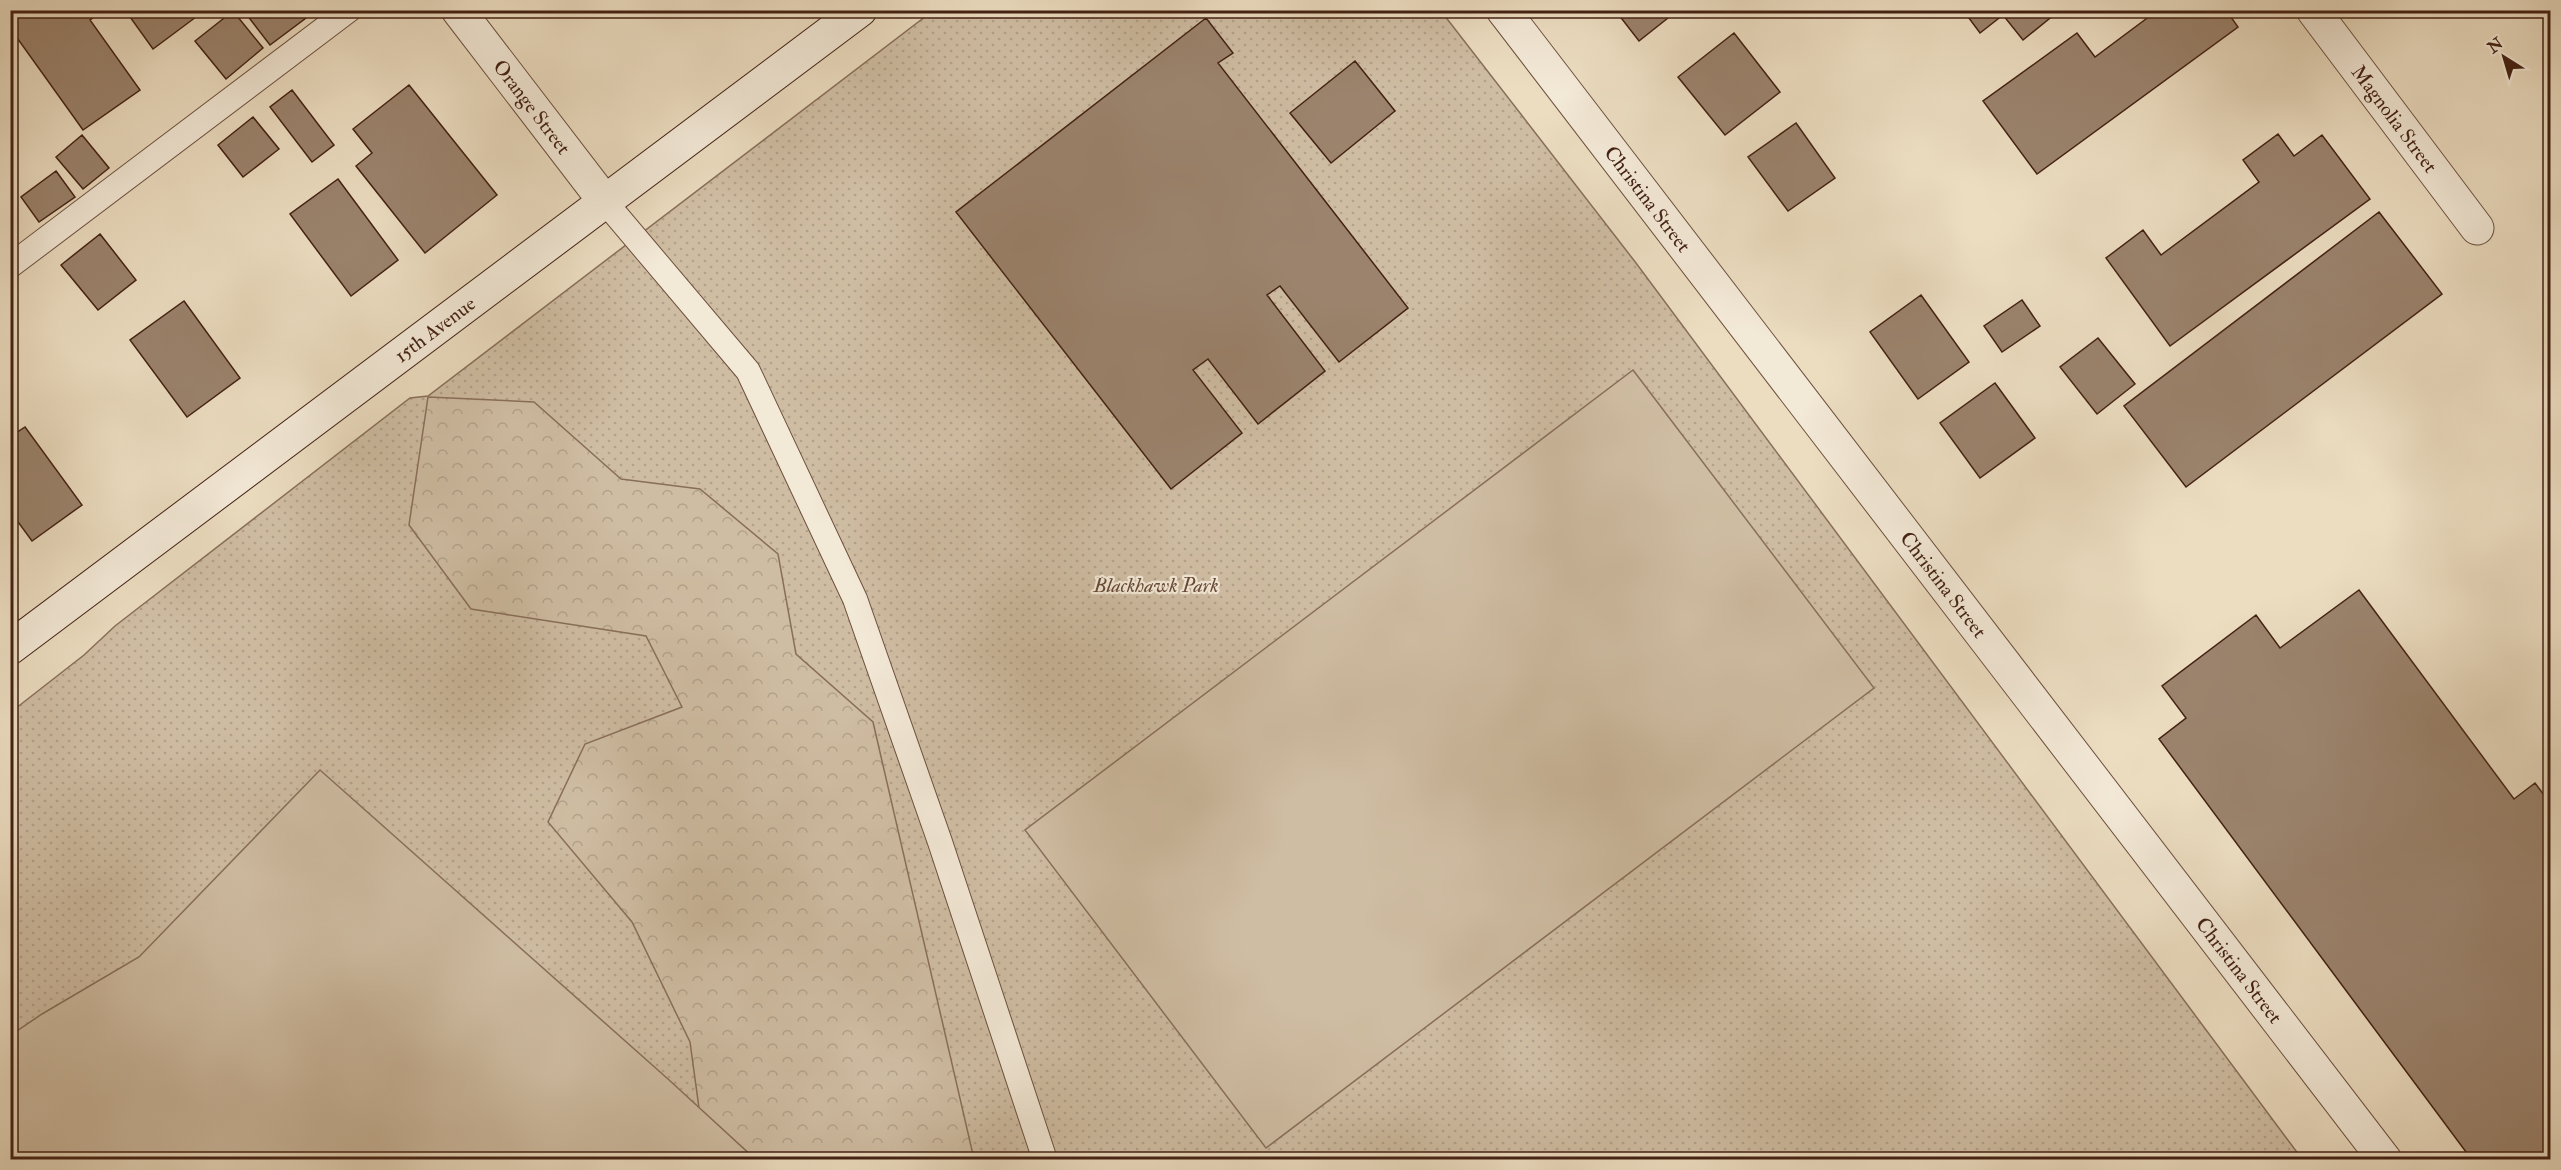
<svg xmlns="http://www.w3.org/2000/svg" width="2561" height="1170" viewBox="0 0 2561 1170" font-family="'IM FELL Double Pica',serif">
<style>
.grass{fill:url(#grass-dots);stroke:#896f5b;stroke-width:1.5}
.forest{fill:url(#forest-crowns);stroke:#896f5b;stroke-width:1.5}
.garden{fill:#cfbda3;stroke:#896f5b;stroke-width:1.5}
.building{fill:#9b836d;stroke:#432113;stroke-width:1.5}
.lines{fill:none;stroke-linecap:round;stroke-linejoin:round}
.lane-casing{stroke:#6d503e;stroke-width:26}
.street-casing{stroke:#6d503e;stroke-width:35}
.secondary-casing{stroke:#432113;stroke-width:35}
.lane{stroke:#f3e9d7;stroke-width:24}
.street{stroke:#f3e9d7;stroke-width:33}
.secondary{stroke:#f3e9d7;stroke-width:33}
.labels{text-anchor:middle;stroke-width:4.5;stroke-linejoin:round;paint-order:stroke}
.street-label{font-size:20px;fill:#432113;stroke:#f3e9d7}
.park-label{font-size:20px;font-style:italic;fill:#664837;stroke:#f3e9d7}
</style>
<defs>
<pattern id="grass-dots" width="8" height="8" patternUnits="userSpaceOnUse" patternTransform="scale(1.5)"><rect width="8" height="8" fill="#cfbda3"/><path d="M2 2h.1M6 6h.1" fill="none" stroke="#b3a28b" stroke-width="1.8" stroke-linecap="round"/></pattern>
<pattern id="forest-crowns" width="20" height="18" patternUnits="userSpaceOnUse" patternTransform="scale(1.5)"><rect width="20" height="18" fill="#cfbda3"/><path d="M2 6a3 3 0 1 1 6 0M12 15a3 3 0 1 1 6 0" fill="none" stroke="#b3a28b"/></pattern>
</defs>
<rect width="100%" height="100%" fill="#ecddc1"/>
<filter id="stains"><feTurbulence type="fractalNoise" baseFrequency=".00333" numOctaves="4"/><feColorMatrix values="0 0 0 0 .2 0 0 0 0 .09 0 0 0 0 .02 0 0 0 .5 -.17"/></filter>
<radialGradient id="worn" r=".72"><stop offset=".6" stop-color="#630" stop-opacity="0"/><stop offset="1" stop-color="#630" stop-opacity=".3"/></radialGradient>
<path class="grass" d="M934 10 1441 11 1636 263 2302 1159 11 1160V712L84 655 115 626 410 398 428 396Z"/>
<path class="forest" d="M428 397 534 402 621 479 700 489 778 554 796 654 873 722 974 1159H755L699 1108 690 1042 632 922 548 822 585 744 682 707 646 636 471 609 409 525Z"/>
<path class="garden" d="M1633 370 1874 688 1266 1148 1025 830Z
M320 770 668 1079 755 1159H11V1035L42 1014 139 957Z"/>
<path class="building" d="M10 10H99L100 13 90 20 140 90 83 130 10 28Z
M125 10H203L204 11 153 49Z
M243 10H301L306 18 270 45Z
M1615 10H1678L1639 41Z
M1963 10H2060L2023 40 2003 15 1980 33Z
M2158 10H2226L2238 27 2037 174 1983 101 2077 33 2095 57Z
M233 11 263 48 226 79 195 41Z
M1206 18 1233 53 1218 63 1408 308 1339 362 1280 286 1267 295 1325 371 1258 424 1208 359 1193 370 1242 433 1171 489 956 212Z
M1734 33 1780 92 1725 135 1678 77Z
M1355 61 1395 111 1331 163 1290 113Z
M409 85 497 195 425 253 356 166 372 153 353 129Z
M292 90 334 145 312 162 270 107Z
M253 117 279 149 243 177 218 145Z
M1796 123 1835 178 1788 211 1748 157Z
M2278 134 2294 156 2322 135 2370 199 2170 346 2106 258 2143 230 2161 255 2259 182 2243 160Z
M82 135 109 168 83 189 56 157Z
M56 171 75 197 39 222 21 197Z
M338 179 398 260 351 296 290 214Z
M2379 212 2442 294 2186 487 2124 406Z
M100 234 136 280 98 310 61 265Z
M1921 295 1969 362 1918 399 1870 332Z
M2022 300 2040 326 2002 352 1984 326Z
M184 301 240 378 187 417 130 340Z
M2098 338 2135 384 2097 414 2060 367Z
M1995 383 2035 438 1980 478 1940 423Z
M25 427 82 505 32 541 10 511V437Z
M2359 590 2514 799 2535 783 2550 803V1160H2472L2159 739 2186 718 2162 686 2256 615 2280 648Z"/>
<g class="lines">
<g class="lane-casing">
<path id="lane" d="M606 203 748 371 855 599 940 842 1045 1160
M10 266 349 10"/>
</g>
<g class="street-casing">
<g id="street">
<path id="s1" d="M458 10 606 203"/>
<path id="s2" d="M1503 10 2385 1160"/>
<path id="s3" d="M2313 10 2477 228"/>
</g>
</g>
<g class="secondary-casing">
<g id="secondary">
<path id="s4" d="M10 648 860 10"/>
</g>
</g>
<use href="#lane" class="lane"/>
<use href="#street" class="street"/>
<use href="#secondary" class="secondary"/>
</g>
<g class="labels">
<g class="street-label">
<text dy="7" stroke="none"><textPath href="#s1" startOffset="122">Orange Street</textPath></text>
<text dy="7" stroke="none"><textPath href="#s3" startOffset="136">Magnolia Street</textPath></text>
<text dy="7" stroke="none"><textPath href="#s2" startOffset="238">Christina Street</textPath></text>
<text dy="7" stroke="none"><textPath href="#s4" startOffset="531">15th Avenue</textPath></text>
<text dy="7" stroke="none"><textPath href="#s2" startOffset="724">Christina Street</textPath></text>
<text dy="7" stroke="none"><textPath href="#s2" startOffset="1210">Christina Street</textPath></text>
</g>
<g class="park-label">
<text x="1156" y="592">Blackhawk Park</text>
</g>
</g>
<rect width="2561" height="1170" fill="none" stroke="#ecddc1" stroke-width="36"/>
<rect x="12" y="12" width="2537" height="1146" fill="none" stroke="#432113" stroke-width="3"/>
<rect x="18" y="18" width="2525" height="1134" fill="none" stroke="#432113" stroke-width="1.5"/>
<g transform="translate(2504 57) rotate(323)" stroke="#f3e9d7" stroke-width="4.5" paint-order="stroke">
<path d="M0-4.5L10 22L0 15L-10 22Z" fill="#432113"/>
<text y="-9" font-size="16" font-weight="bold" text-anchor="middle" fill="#432113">N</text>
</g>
<rect width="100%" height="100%" filter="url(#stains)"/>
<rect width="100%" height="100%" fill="url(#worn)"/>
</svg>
